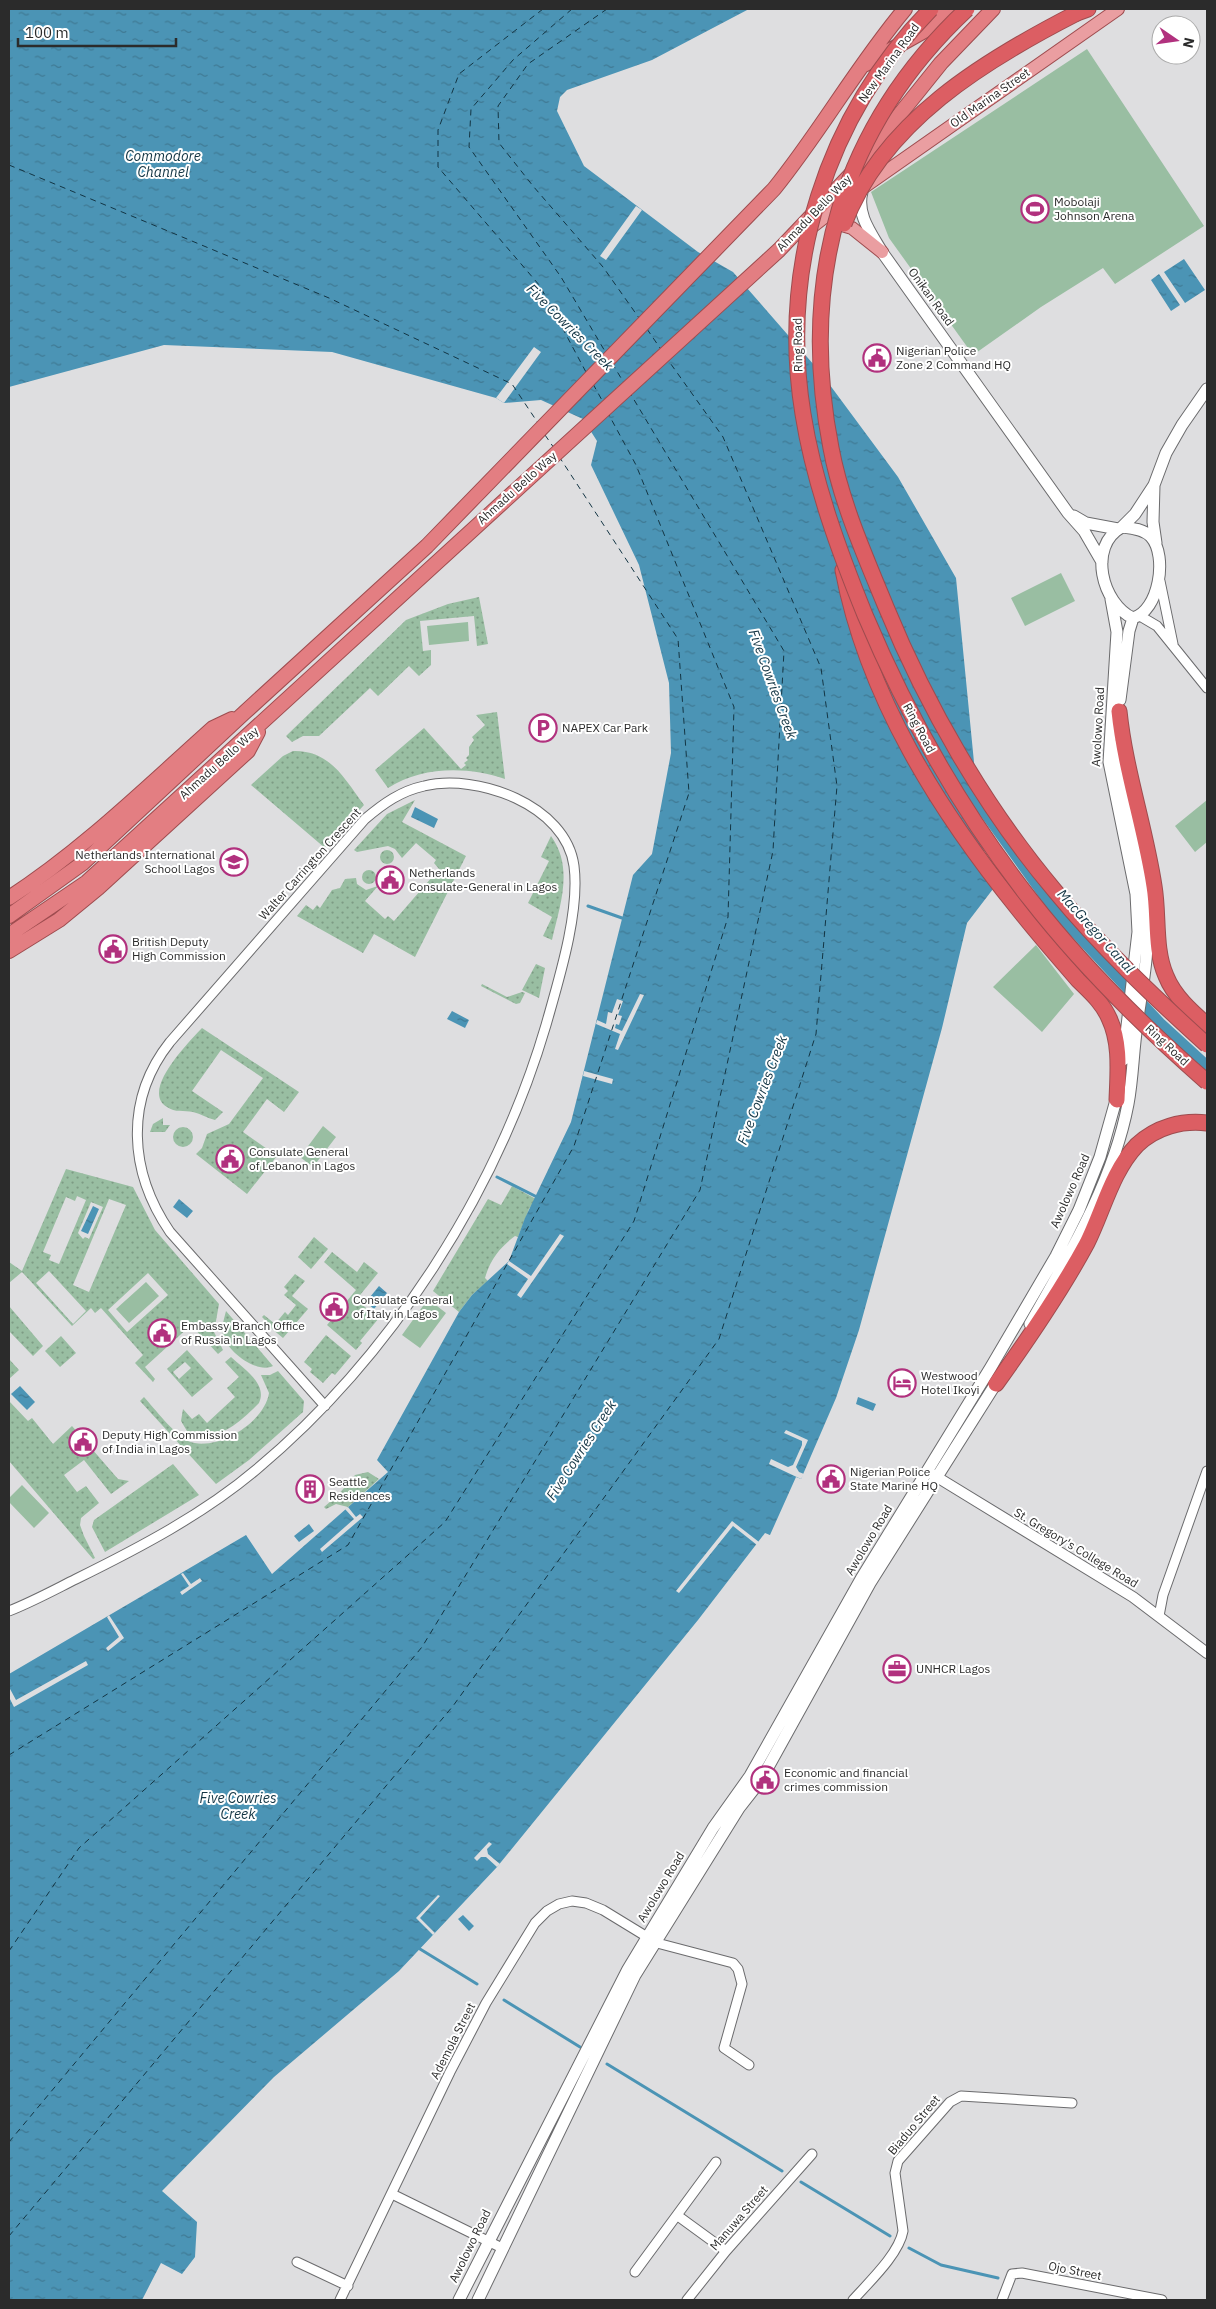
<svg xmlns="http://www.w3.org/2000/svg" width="1216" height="2309" viewBox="0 0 1216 2309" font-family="'IBM Plex Sans',sans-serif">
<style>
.grass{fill:url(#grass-dots);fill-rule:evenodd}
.park{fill:#99bea2}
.water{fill:url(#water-ripples)}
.pier{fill:#dedee0}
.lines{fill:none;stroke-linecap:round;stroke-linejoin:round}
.stream{stroke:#4b94b5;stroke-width:3}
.canal{stroke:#4b94b5;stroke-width:11}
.ferry{stroke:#133544;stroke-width:1;stroke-dasharray:6 5;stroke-linecap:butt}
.minor-casing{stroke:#6b6b6d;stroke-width:11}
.tertiary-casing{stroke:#6b6b6d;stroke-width:12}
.secondary-casing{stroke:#6b6b6d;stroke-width:13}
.primary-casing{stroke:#9e4c4f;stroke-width:14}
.trunk-casing{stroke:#9e4c4f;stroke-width:16}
.motorway-casing{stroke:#9e4c4f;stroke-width:17}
.minor{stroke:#fff;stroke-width:9}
.tertiary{stroke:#fff;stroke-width:10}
.secondary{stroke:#fff;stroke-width:11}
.primary{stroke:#ea9ea1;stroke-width:12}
.trunk{stroke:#e37e82;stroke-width:14}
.motorway{stroke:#dc5e63;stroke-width:15}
.motorway-bridge-casing{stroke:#9e4c4f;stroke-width:17;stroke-linecap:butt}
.motorway-bridge{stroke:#dc5e63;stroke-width:15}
.labels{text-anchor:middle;stroke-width:4;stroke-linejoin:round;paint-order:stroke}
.street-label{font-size:12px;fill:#2b2b2b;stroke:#fff}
.poi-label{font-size:12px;fill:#2b2b2b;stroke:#fff;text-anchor:start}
.water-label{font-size:14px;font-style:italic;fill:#133544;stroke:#fff}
</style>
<defs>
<pattern id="grass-dots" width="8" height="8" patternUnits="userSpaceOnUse" patternTransform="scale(1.25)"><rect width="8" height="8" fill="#99bea2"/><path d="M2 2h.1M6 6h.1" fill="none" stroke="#7d9b84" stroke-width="1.8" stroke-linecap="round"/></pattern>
<pattern id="water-ripples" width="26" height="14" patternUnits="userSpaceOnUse" patternTransform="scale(1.25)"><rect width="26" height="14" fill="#4b94b5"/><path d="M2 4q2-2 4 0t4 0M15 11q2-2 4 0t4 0" fill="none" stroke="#3f7993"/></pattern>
</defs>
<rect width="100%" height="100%" fill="#dedee0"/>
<path class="grass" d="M479 597 488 644 477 646 474 616 420 621 423 651 431 650V665L419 676 409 666 378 696 370 688 319 736H303L292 742 286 736 406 620 448 604Z
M497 712 505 779C468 766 422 766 388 788L375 770 424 728 461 769 466 765 464 763 468 760 466 758 469 755V747L474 740 472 737 485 725 476 715Z
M293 751C330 750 344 778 364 805L325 848 251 785 283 756Z
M415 800 402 822 466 856 415 957 374 934 363 953 297 916 306 905 313 910 317 905 320 908 332 890 340 888 345 879 356 878 357 884 366 890 378 886 365 901 385 919 388 916 394 921 439 869 434 863 436 860 416 843 402 858 395 849 388 846 357 852 354 850 387 814Z
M551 836C574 868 560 905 552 940L543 936 552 917 528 903 549 861 541 857Z
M380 857a7 7 0 1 1 14 0a7 7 0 1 1-14 0Z
M362 877a7 7 0 1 1 14 0a7 7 0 1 1-14 0Z
M536 964 545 968 539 998 522 990Z
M482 984 507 997 522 992 525 993 520 1003 516 1004 481 986Z
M202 1028 299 1092 284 1112 267 1099 243 1132 277 1156 247 1194 196 1154 202 1148 207 1134 229 1124 263 1078 221 1050 192 1091 223 1112 215 1120C207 1118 201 1114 193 1112 184 1110 175 1113 167 1107 140 1091 189 1042 202 1028Z
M163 1118V1125H170L165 1132H150L153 1124Z
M173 1137a10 10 0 1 1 20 0a10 10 0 1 1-20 0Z
M66 1169 133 1187 155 1230 219 1304 214 1332 223 1350 218 1354 191 1325 145 1367 155 1379 153 1382 135 1363 143 1355 101 1308 95 1313 91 1308 72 1326 22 1272 9 1283V1262L22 1271ZM77 1196 86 1200 59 1264 49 1260 51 1255 43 1252 66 1197 75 1201ZM109 1199 126 1205 89 1292 73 1285ZM91 1202 103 1207 89 1239 85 1237 83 1239 78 1233ZM49 1271 86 1311 73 1324 36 1283ZM148 1273 168 1295 127 1332 108 1310Z
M512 1186 536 1199 529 1209 518 1237 515 1236C500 1247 490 1260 485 1278L488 1281 472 1295 459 1312 433 1291 488 1199 501 1205Z
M314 1237 328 1249 311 1269 298 1257Z
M332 1252 357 1272 364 1262 378 1273 356 1300 379 1318 360 1341 362 1343 356 1350 327 1325 356 1290 324 1262Z
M295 1274 305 1281 292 1296 308 1309 283 1338 266 1324 267 1322 262 1317 264 1315 275 1324 285 1312 288 1315 296 1305 284 1295 288 1291 284 1287Z
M9 1306 43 1346 33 1356 9 1331Z
M226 1311 273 1366C256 1374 227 1351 223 1335 221 1328 224 1319 226 1311Z
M326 1335 351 1356 335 1375 332 1373 323 1383 310 1372 312 1369 304 1362Z
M61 1336 76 1353 60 1367 45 1351Z
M187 1350 213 1379 192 1397 167 1369ZM185 1362 191 1368 179 1379 173 1372Z
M231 1357C243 1368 268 1384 259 1403 240 1422 217 1445 187 1431L181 1421 183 1409 192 1419 199 1414 207 1423 235 1397 227 1388 239 1377 225 1362Z
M9 1359 19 1370 9 1379Z
M278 1371 304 1401 303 1412 249 1460 216 1484 140 1401 144 1397C154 1408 175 1435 188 1441 216 1453 265 1422 269 1393L261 1375H270Z
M9 1401 28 1421 32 1418 53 1444 72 1426 118 1479 129 1481 111 1494 84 1460 64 1475 77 1492 86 1486 99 1503 81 1518 80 1525 84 1536 95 1558 93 1559 9 1461Z
M173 1464 199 1495 105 1552 92 1527 94 1520Z
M368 1472 379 1479 348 1507 336 1504 326 1509 324 1507 338 1495 355 1475Z"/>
<path class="park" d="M1087 49 1204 226 1115 284 1103 268 1041 307 973 355 889 238 871 192Z
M1061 573 1075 601 1025 626 1011 598Z
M468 622 469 641 429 645 427 626Z
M1207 800V842L1195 852 1175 826Z
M1036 945 1074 994 1042 1032 993 987Z
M323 1126 336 1137 313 1167 300 1157Z
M146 1282 159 1296 129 1323 116 1309Z
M428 1299 446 1313 420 1348 402 1335Z
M22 1485 49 1513 34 1528 9 1502V1498Z"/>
<path class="water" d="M9 9H749L652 60 567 90 560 97 557 111 584 166 698 252 733 272 821 373 898 477 956 578 978 803 987 877 993 889 967 923 942 1028 859 1330 836 1398 801 1479 796 1477 770 1535 765 1533 698 1620 497 1867 399 1971 274 2077 162 2191 197 2222 195 2257 182 2274 161 2263 142 2300H9V1674L246 1535 272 1574 388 1472 377 1460 459 1312 472 1295 509 1261 525 1218 571 1122 633 875 652 854 671 753 669 683 639 565 591 465 597 441 583 419 541 400 504 403 496 398 332 352 164 345 9 387Z
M1184 259 1205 290 1185 303 1164 272Z
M1159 274 1180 305 1171 311 1151 280Z
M415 807 438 819 434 828 411 817Z
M452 1011 469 1020 465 1028 447 1019Z
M179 1199 193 1211 187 1218 173 1207Z
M93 1206 99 1209 88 1234 81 1231Z
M379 1286 387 1293 374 1309 366 1302Z
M20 1386 35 1402 27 1410 11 1394Z
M858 1397 876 1404 873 1411 856 1404Z
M309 1524 314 1531 299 1542 294 1536Z
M463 1915 474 1926 469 1931 458 1919Z"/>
<path class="pier" d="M636 206 642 210 606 260 600 256Z
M534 347 541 352 504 403 496 398Z
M640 994 644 995 618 1050 615 1049 620 1034 596 1024 597 1020 606 1024 608 1012 612 1013 617 999 623 1001 618 1015 622 1016 619 1025 616 1024 615 1028 622 1031Z
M584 1071 613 1079 612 1084 583 1076Z
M560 1234 564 1236 521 1298 517 1295 528 1279 507 1264 509 1261 531 1276Z
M786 1430 808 1440 796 1467 799 1472 804 1474 801 1479 769 1464 771 1459 788 1467 793 1465 802 1445V1441L784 1433Z
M348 1507 356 1517 360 1514 363 1517 322 1552 320 1549 354 1519 345 1509Z
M732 1521 759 1542 757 1545 733 1526 679 1593 676 1591Z
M183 1573 191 1584 200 1578 202 1581 182 1595 180 1592 189 1586 181 1574Z
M109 1615 124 1638 108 1651 106 1648 119 1637 107 1617Z
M86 1661 88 1665 14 1707 9 1697V1687L16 1700Z
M489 1842 492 1844 487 1849 488 1854 500 1864 497 1867 486 1857H481L477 1861 474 1858Z
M438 1895 440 1896 420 1918 435 1933 433 1935 416 1918Z"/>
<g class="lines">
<path class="stream" d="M588 906 622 918
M497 1177 537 1197
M420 1949 477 1984
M504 2000 580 2047
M607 2064 782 2171
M801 2182 890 2236
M909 2248 941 2265 998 2278"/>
<path class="canal" d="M978 803 1057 913 1160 1023 1207 1066"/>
<path class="ferry" d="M543 9 459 74 438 130V167L540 286 587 374
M572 9 513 60 471 109 469 147 561 277 606 353
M607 9 528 64 498 106 499 143 533 186 603 267 639 318
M9 165 329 298 512 384 538 423
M647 329 660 348
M612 363 624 383
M593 384 603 402
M545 435 554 448
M9 1755 348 1545 574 1146 689 793 678 639 560 458
M9 1951 79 1848 445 1522 634 1221 728 917 734 707 636 465 609 415
M9 2142 422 1647 700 1190 773 851 784 651 630 393
M9 2236 453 1706 719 1339 816 1034 837 786 821 668 723 437 668 360"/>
<g class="minor-casing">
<path id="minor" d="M1160 581 1173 644
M1140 616 1157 626 1207 688
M9 1611C32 1602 54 1590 76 1579 139 1548 204 1514 257 1469 391 1357 497 1192 546 1025 559 979 580 912 574 866 566 805 477 773 424 786 401 791 384 803 365 819L170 1042C124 1100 129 1172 170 1232L325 1406
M1159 1616 1163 1595 1207 1471
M392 2194 502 2248
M678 2216 726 2251
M297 2262 348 2286
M635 2272 716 2162
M340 2300 450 2072 486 2003 535 1923 547 1911 559 1904 572 1901 586 1903 603 1910 657 1943 733 1963 738 1969 742 1984 724 2048 749 2065
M687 2300 726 2251 812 2154
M853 2300C869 2282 899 2254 903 2231L895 2173 898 2161 950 2102 961 2096 1072 2103
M1002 2300 1012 2274 1022 2273 1162 2300"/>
</g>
<g class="tertiary-casing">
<path id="tertiary" d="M932 1474 1133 1597 1207 1653"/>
</g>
<g class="secondary-casing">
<path id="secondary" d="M862 192C856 214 871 233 882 252L1068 513 1084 531 1102 562
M1154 485 1153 522 1156 543
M1074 516 1086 523 1118 529
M1122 527C1131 528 1144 529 1151 537 1168 556 1159 611 1133 618 1102 604 1087 546 1122 527Z
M1122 527 1135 514 1154 485 1166 453 1182 425 1207 389
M1111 599 1117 632 1109 762 1136 894 1138 932 1123 1060
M1120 700 1129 631 1133 618
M1030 1324C1069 1255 1113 1183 1128 1104 1133 1078 1133 1051 1137 1025 1142 988 1150 950 1147 913 1143 856 1124 802 1117 746
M459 2300 628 1969 713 1828 750 1776 861 1579 991 1367 1056 1256 1079 1210 1100 1157 1118 1093
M478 2300 635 1975 739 1808 761 1780 870 1583 1000 1377"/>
</g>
<g class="primary-casing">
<path id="primary" d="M864 187 1118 9
M835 223 852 228 882 252
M808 230 844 202"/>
</g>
<g class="trunk-casing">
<path id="trunk" d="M864 65 926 30 948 9
M9 898C83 850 147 787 213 728L232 719
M9 916 83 863 244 713 427 546 774 189C821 131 857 66 905 9
M9 935 87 882 779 250 855 170 941 63 993 9
M9 951 59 920 98 888 248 751 258 732"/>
</g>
<g class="motorway-casing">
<path id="motorway" d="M1077 13 1088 9
M843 570C867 697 939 811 1019 910 1038 934 1058 957 1078 980 1090 992 1102 1002 1109 1018 1121 1043 1118 1072 1117 1100
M1119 711C1125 770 1145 827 1154 886 1159 915 1154 949 1166 976 1174 996 1191 1011 1207 1025
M996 1384C1029 1338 1060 1293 1087 1243 1103 1211 1112 1171 1137 1145 1156 1127 1182 1120 1207 1123"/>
</g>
<use href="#minor" class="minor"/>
<use href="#tertiary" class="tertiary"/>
<use href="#secondary" class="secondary"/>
<use href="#primary" class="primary"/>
<use href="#trunk" class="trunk"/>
<use href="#motorway" class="motorway"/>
<g class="motorway-bridge-casing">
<path id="motorway-bridge" d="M931 9C826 116 779 266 803 414 814 483 839 551 865 615 908 717 962 812 1030 899 1082 966 1143 1026 1207 1082
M967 9C841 127 798 279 831 448 841 502 865 556 886 607 927 707 985 808 1055 891 1101 947 1153 996 1207 1045
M844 224C882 122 985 60 1077 13"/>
</g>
<use href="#motorway-bridge" class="motorway-bridge"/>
</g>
<defs>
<g id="stadium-ring" transform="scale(1.4375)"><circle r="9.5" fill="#fff" stroke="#b1317e" stroke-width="1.5"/><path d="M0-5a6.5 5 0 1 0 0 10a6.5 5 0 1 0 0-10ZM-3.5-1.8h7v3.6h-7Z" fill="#b1317e"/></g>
<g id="civic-ring" transform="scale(1.4375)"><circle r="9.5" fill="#fff" stroke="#b1317e" stroke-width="1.5"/><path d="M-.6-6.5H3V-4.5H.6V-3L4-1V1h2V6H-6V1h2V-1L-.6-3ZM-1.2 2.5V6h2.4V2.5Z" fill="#b1317e"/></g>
<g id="parking-ring" transform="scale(1.4375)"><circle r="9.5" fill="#fff" stroke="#b1317e" stroke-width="1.5"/><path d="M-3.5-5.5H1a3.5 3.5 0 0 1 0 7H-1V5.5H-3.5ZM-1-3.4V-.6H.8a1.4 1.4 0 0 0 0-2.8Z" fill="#b1317e"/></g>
<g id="school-ring" transform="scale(1.4375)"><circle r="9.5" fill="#fff" stroke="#b1317e" stroke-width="1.5"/><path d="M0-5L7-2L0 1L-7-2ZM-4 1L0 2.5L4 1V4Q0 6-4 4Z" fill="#b1317e"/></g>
<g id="hotel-ring" transform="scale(1.4375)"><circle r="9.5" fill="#fff" stroke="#b1317e" stroke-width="1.5"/><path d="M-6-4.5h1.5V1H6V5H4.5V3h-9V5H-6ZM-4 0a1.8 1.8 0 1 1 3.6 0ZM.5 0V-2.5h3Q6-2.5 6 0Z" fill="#b1317e"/></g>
<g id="building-ring" transform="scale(1.4375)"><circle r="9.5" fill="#fff" stroke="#b1317e" stroke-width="1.5"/><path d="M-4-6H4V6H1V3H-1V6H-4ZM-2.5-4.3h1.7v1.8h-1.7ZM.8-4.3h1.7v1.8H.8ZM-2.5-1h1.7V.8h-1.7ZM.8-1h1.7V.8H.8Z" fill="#b1317e"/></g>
<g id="office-ring" transform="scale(1.4375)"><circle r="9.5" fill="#fff" stroke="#b1317e" stroke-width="1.5"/><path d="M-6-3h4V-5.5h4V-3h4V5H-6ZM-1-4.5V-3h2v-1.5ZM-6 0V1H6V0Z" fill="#b1317e"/></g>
</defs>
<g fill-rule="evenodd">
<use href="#stadium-ring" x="1035" y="209"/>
<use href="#civic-ring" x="877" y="358"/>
<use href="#parking-ring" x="543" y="728"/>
<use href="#school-ring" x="234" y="862"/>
<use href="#civic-ring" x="390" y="880"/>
<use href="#civic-ring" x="113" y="949"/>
<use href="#civic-ring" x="230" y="1159"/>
<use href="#civic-ring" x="334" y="1307"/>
<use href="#civic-ring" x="162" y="1333"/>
<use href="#hotel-ring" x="902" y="1383"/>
<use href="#civic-ring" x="83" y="1442"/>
<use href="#civic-ring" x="831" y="1479"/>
<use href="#building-ring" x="310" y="1489"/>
<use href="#office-ring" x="897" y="1669"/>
<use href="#civic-ring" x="765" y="1780"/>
</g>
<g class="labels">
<g class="street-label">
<text transform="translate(889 63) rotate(-54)" y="4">New Marina Road</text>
<text transform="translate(990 98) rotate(-35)" y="4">Old Marina Street</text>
<text transform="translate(814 213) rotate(-46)" y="4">Ahmadu Bello Way</text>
<text transform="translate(931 297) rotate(54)" y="4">Onikan Road</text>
<text transform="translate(798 345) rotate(-91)" y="4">Ring Road</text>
<text transform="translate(517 488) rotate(-42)" y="4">Ahmadu Bello Way</text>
<text transform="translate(1098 727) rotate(-87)" y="4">Awolowo Road</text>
<text transform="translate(919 728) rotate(62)" y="4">Ring Road</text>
<text transform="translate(219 763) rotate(-42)" y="4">Ahmadu Bello Way</text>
<text transform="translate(310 864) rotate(-48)" y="4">Walter Carrington Crescent</text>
<text transform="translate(1167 1045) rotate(43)" y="4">Ring Road</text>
<text transform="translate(1070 1191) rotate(-66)" y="4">Awolowo Road</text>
<text transform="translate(869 1540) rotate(-59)" y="4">Awolowo Road</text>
<text transform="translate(1076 1548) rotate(31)" y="4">St. Gregory's College Road</text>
<text transform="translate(661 1887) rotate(-59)" y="4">Awolowo Road</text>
<text transform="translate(453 2041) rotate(-63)" y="4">Ademola Street</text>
<text transform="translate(914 2125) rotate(-50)" y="4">Biaduo Street</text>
<text transform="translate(739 2218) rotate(-49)" y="4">Manuwa Street</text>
<text transform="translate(470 2246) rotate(-64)" y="4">Awolowo Road</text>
<text transform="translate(1075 2271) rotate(11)" y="4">Ojo Street</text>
</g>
<g class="poi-label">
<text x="1054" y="206">Mobolaji<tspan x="1054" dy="14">Johnson Arena</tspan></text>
<text x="896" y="355">Nigerian Police<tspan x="896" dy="14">Zone 2 Command HQ</tspan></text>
<text x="562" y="732">NAPEX Car Park</text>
<text x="215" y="859" text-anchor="end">Netherlands International<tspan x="215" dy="14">School Lagos</tspan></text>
<text x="409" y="877">Netherlands<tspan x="409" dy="14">Consulate-General in Lagos</tspan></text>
<text x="132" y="946">British Deputy<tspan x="132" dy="14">High Commission</tspan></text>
<text x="249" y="1156">Consulate General<tspan x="249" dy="14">of Lebanon in Lagos</tspan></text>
<text x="353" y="1304">Consulate General<tspan x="353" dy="14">of Italy in Lagos</tspan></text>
<text x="181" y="1330">Embassy Branch Office<tspan x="181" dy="14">of Russia in Lagos</tspan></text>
<text x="921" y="1380">Westwood<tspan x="921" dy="14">Hotel Ikoyi</tspan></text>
<text x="102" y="1439">Deputy High Commission<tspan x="102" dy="14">of India in Lagos</tspan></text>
<text x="850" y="1476">Nigerian Police<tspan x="850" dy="14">State Marine HQ</tspan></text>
<text x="329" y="1486">Seattle<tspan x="329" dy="14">Residences</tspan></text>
<text x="916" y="1673">UNHCR Lagos</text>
<text x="784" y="1777">Economic and financial<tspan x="784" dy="14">crimes commission</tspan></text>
</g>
<g class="water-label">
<text x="163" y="161">Commodore<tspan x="163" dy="16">Channel</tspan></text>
<text transform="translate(570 327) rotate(45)" y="5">Five Cowries Creek</text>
<text transform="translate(773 684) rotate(70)" y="5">Five Cowries Creek</text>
<text transform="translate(1096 931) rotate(48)" y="5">MacGregor Canal</text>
<text transform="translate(762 1090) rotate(-69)" y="5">Five Cowries Creek</text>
<text transform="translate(581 1450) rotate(-57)" y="5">Five Cowries Creek</text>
<text x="238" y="1803">Five Cowries<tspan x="238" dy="16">Creek</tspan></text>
</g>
</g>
<rect width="1216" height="2309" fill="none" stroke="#2b2b2b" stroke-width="20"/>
<g transform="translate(1176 40) rotate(103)"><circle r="24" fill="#ffffff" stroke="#aaaaaa"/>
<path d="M0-4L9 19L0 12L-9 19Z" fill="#b1317e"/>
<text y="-8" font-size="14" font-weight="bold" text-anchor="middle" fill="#2b2b2b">N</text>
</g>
<path d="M18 38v8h158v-8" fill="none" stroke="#2b2b2b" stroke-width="2.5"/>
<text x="25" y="38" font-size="15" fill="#2b2b2b" stroke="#ffffff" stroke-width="4" paint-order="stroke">100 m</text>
</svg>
